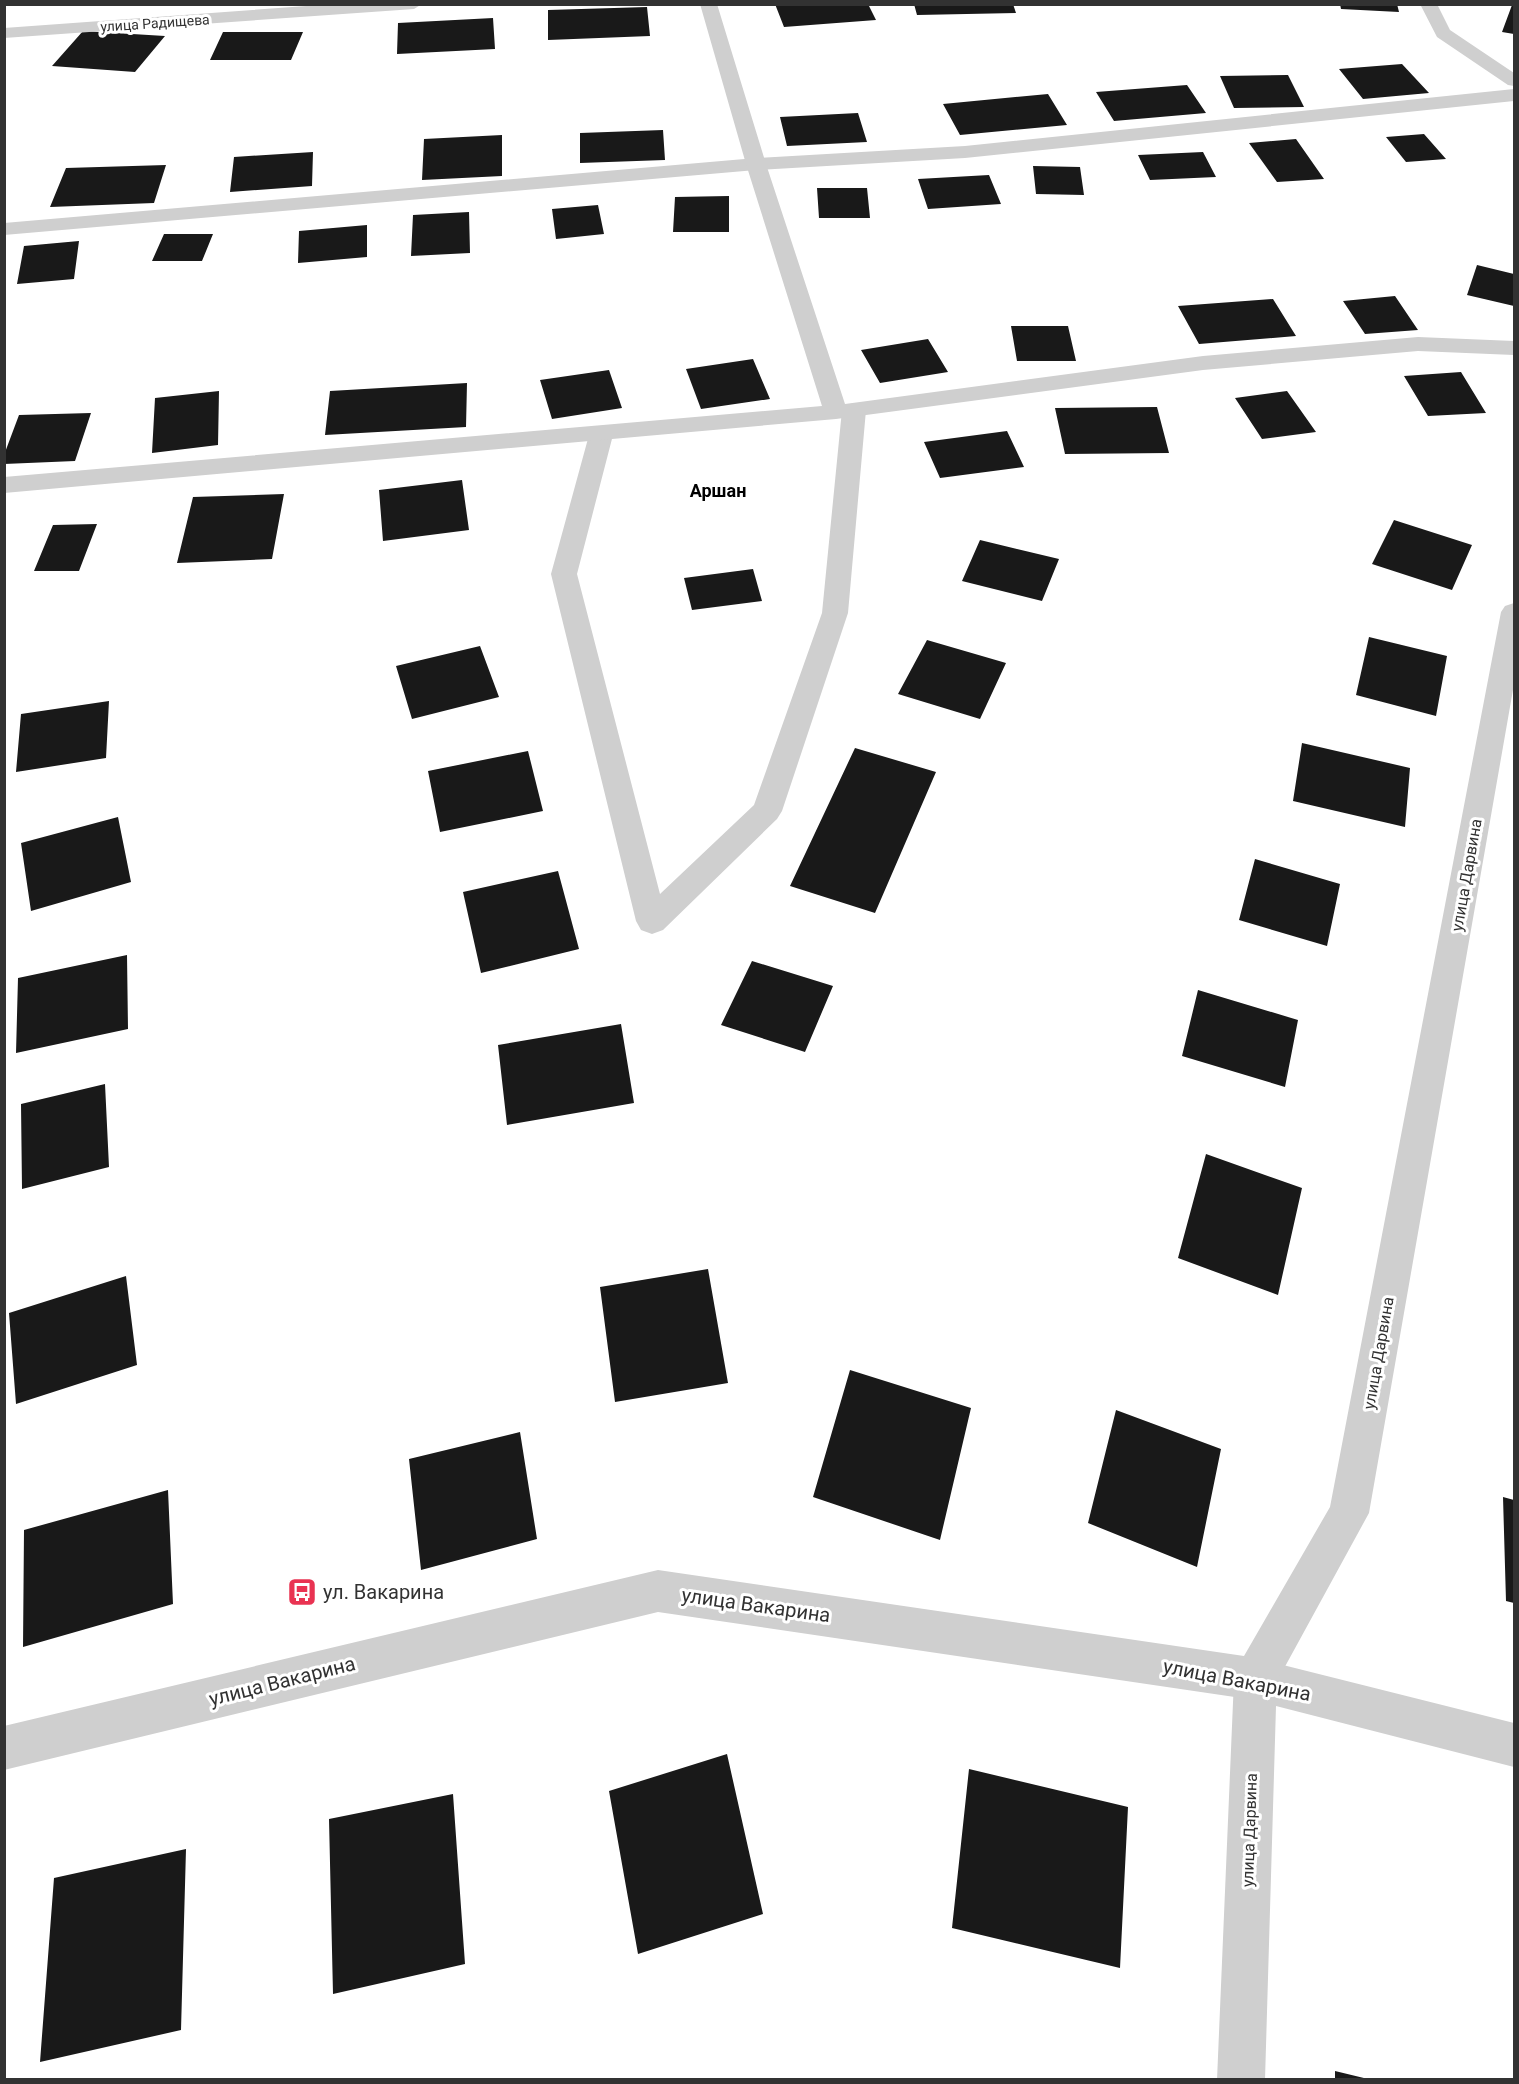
<svg xmlns="http://www.w3.org/2000/svg" width="1519" height="2084" viewBox="0 0 1519 2084" font-family="Roboto,sans-serif">
<style>
.building{fill:#191919}
.lines{fill:none;stroke-linecap:round;stroke-linejoin:round}
.service{fill:#cfcfcf;fill-rule:evenodd}
.minor{fill:#cfcfcf;fill-rule:evenodd}
.tertiary{fill:#cfcfcf;fill-rule:evenodd}
.labels{text-anchor:middle;stroke-width:6;stroke-linejoin:round;paint-order:stroke}
.far-street-label{font-size:14px;fill:#323232;stroke:#fff}
.street-label{font-size:16px;fill:#323232;stroke:#fff}
.far-district-label{font-size:18px;font-weight:bold;fill:#000;stroke:#fff}
.near-poi-label{font-size:20px;fill:#323232;stroke:#fff;text-anchor:start}
.near-street-label{font-size:20px;fill:#323232;stroke:#fff}
</style>
<rect width="100%" height="100%" fill="#fff"/>
<path class="building" d="M775 4H868L876 20 784 27Z
M914 4H1013L1016 13 917 15Z
M1340 4H1397L1399 12 1341 9Z
M1512 5H1514V34L1502 32Z
M647 7 650 36 548 40V10Z
M493 18 495 49 397 54 398 23Z
M83 31 165 36 135 72 52 66Z
M223 32H303L291 60H210Z
M1402 64 1429 93 1363 99 1339 69Z
M1288 75 1304 107 1234 108 1220 76Z
M1187 85 1206 113 1114 121 1096 92Z
M1048 94 1067 125 960 135 943 104Z
M858 113 867 142 787 146 780 117Z
M663 130 665 160 580 163V133Z
M1424 134 1446 159 1406 162 1386 137Z
M502 135V176L422 180 424 139Z
M1296 139 1324 179 1277 182 1249 143Z
M313 152 312 186 230 192 234 157Z
M1203 152 1216 177 1150 180 1138 155Z
M166 165 154 203 50 207 66 168Z
M1033 166 1080 167 1084 195 1036 194Z
M989 175 1001 204 928 209 918 179Z
M817 188H867L870 218H819Z
M729 196V232H673L675 197Z
M598 205 604 234 556 239 552 209Z
M469 212 470 253 411 256 413 215Z
M367 225V257L298 263 299 231Z
M164 234H213L202 261H152Z
M79 241 74 279 17 284 24 246Z
M1477 265 1514 274V306L1467 295Z
M1395 296 1418 330 1365 334 1343 301Z
M1273 299 1296 336 1199 344 1178 306Z
M1011 326H1068L1076 361H1017Z
M928 339 948 372 880 383 861 350Z
M753 359 770 399 701 409 686 369Z
M609 370 622 408 552 419 540 380Z
M1461 372 1486 413 1428 416 1404 376Z
M467 383 466 427 325 435 330 391Z
M219 391 218 445 152 453 155 398Z
M1287 391 1316 432 1262 439 1235 398Z
M1157 407 1169 453 1065 454 1055 408Z
M91 413 75 461 4 464V455L19 415Z
M1007 431 1024 467 940 478 924 442Z
M462 480 469 530 383 541 379 490Z
M284 494 272 559 177 563 193 497Z
M1394 520 1472 545 1452 590 1372 564Z
M97 524 79 571H34L53 525Z
M980 540 1059 559 1042 601 962 581Z
M753 569 762 601 692 610 684 578Z
M1369 637 1447 656 1436 716 1356 695Z
M927 640 1006 663 980 719 898 694Z
M480 646 499 697 412 719 396 666Z
M109 701 106 758 16 772 21 714Z
M1302 743 1410 768 1405 827 1293 801Z
M855 748 936 772 875 913 790 886Z
M528 751 543 811 440 832 428 771Z
M118 817 131 882 31 911 21 843Z
M1255 859 1340 884 1327 946 1239 920Z
M558 871 579 949 481 973 463 892Z
M127 955 128 1029 16 1053 18 978Z
M752 961 833 986 805 1052 721 1025Z
M1198 990 1298 1020 1285 1087 1182 1056Z
M621 1024 634 1103 507 1125 498 1045Z
M105 1084 109 1167 22 1189 21 1104Z
M1206 1154 1302 1188 1278 1295 1178 1258Z
M708 1269 728 1383 615 1402 600 1287Z
M126 1276 137 1365 16 1404 9 1313Z
M850 1370 971 1408 940 1540 813 1497Z
M1116 1410 1221 1449 1197 1567 1088 1523Z
M520 1432 537 1539 421 1570 409 1459Z
M168 1490 173 1604 23 1647 24 1530Z
M1503 1497 1514 1500V1603L1506 1601Z
M727 1754 763 1914 638 1954 609 1791Z
M969 1769 1128 1807 1120 1968 952 1928Z
M453 1794 465 1964 333 1994 329 1819Z
M186 1849 181 2030 40 2062 54 1878Z
M1335 2071 1368 2079V2080H1335Z"/>
<g class="lines">
<path class="service" d="M1420 4H1437L1450 30 1514 73V86L1508 85 1437 37Z
M1514 89V101L965 158 756 170 4 235V223L756 158 965 146Z
M854 403 862 405 866 410 848 613 782 811 777 819 663 930 652 934 641 930 636 921 551 574 589 435 593 430 601 428 609 430 613 435 577 574 660 894 754 805 822 613 842 410 846 405Z"/>
<path class="minor" d="M334 4H422L414 9 4 38V28Z
M700 4H717L766 164 845 404 1203 356 1418 337 1514 341V355L1418 351 1203 370 836 419 4 493V477L822 406 746 164Z
M1255 1658 1514 1723V1767L1276 1706 1265 2080H1217L1234 1679 1240 1664Z"/>
<path class="tertiary" d="M1514 603V684L1369 1513 1270 1694 1255 1700 658 1612 4 1770V1726L658 1570 1244 1656 1330 1507 1501 612 1505 606Z"/>
</g>
<defs>
<g id="bus-square" transform="scale(1.5)"><rect x="-9" y="-9" width="18" height="18" rx="4" fill="#e93352" stroke="#fff"/><path d="M-5-6H5V4H4V6H2V4H-2V6H-4V4H-5ZM-3.5-4V0h7V-4ZM-3.5 1.2v1.5H-2V1.2ZM2 1.2v1.5H3.5V1.2Z" fill="#fff"/></g>
</defs>
<g fill-rule="evenodd">
<use href="#bus-square" x="302" y="1592"/>
</g>
<g class="labels">
<g class="far-street-label">
<text transform="translate(155 23) rotate(-4)" y="5">улица Радищева</text>
</g>
<g class="street-label">
<text transform="translate(1466 875) rotate(-80)" y="6">улица Дарвина</text>
<text transform="translate(1378 1353) rotate(-80)" y="6">улица Дарвина</text>
<text transform="translate(1249 1830) rotate(-88)" y="6">улица Дарвина</text>
</g>
<g class="far-district-label">
<text x="718" y="497">Аршан</text>
</g>
<g class="near-poi-label">
<text x="323" y="1599">ул. Вакарина</text>
</g>
<g class="near-street-label">
<text transform="translate(756 1605) rotate(8)" y="7">улица Вакарина</text>
<text transform="translate(1237 1680) rotate(11)" y="7">улица Вакарина</text>
<text transform="translate(282 1681) rotate(-14)" y="7">улица Вакарина</text>
</g>
</g>
<rect width="1519" height="2084" fill="none" stroke="#323232" stroke-width="12"/>
</svg>
